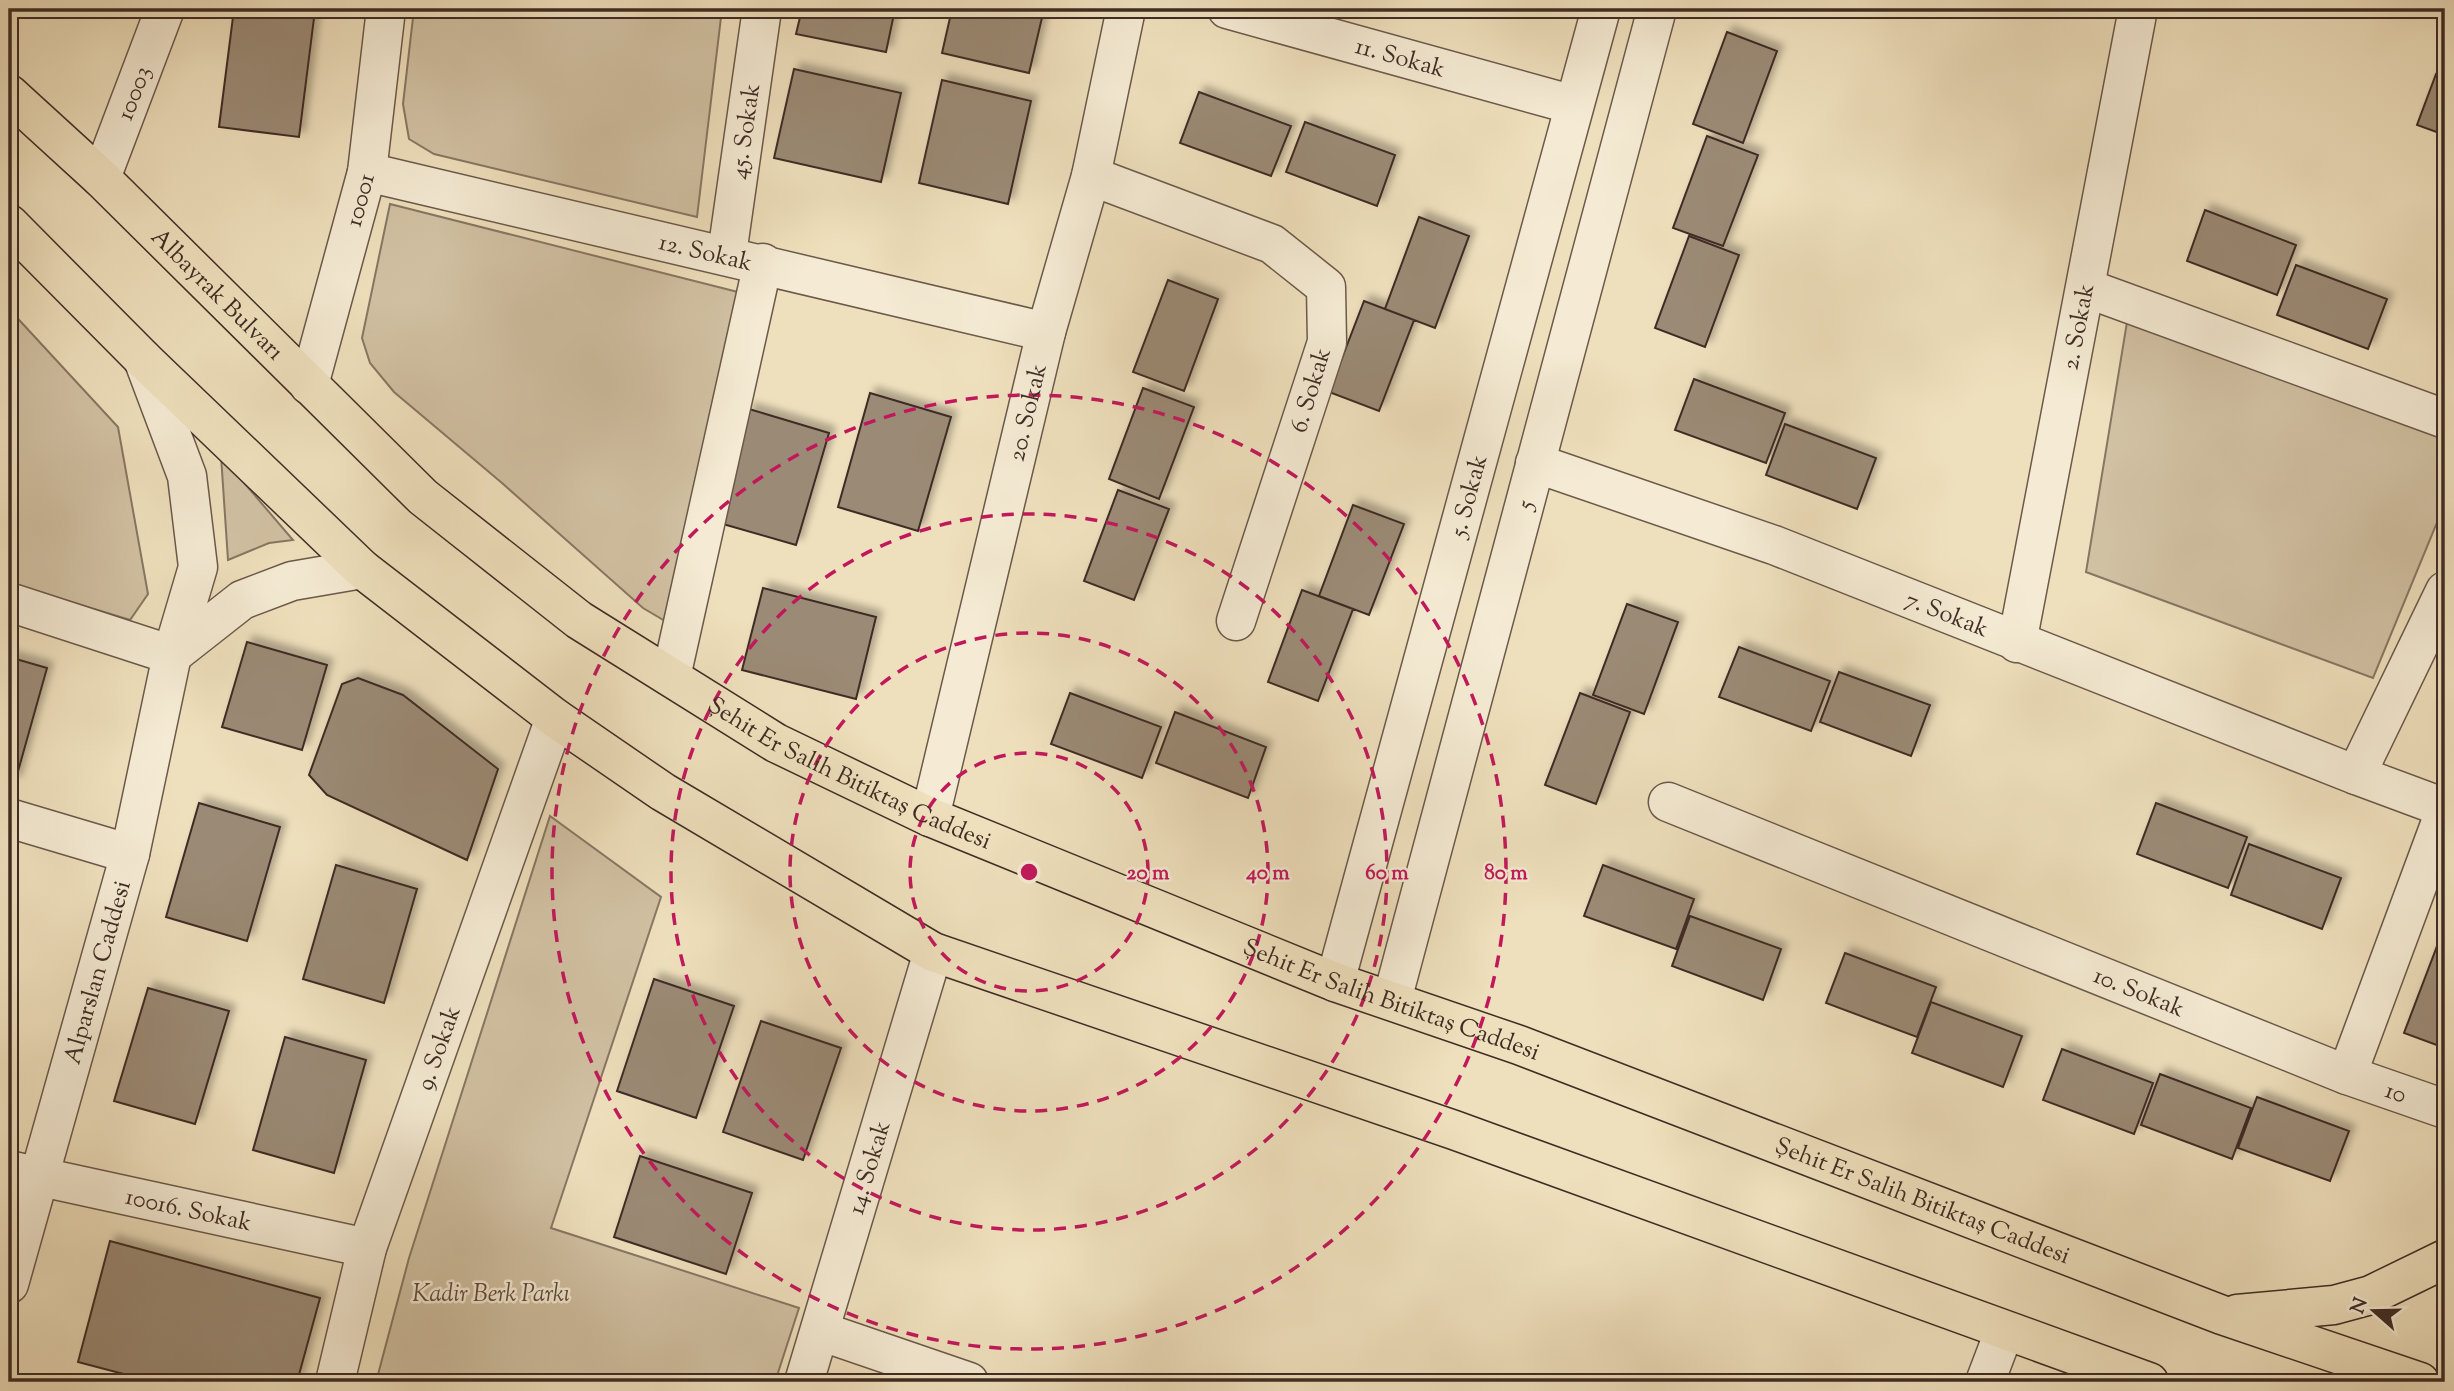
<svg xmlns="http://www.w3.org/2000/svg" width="2454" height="1391" viewBox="0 0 2454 1391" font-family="'Sorts Mill Goudy',serif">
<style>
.green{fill:#d1c1a3;stroke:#887664;stroke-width:2}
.building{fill:#9b8a74;stroke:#3f2c25;stroke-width:2;filter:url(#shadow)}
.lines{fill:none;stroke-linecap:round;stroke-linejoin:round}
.minor-casing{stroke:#6b594b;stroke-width:41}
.tertiary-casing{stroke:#6b594b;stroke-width:41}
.primary-casing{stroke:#3f2c25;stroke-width:41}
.minor{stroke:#f5ebd4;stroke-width:38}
.tertiary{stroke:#f5ebd4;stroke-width:38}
.primary{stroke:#efe0bd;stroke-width:38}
.ring{fill:none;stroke:#c2185b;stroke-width:3.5;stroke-dasharray:12 9}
.labels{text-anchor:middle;stroke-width:5;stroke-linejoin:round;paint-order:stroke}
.street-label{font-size:24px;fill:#3f2c25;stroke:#f5ebd4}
.park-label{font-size:24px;font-style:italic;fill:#5c4a3e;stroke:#f5ebd4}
.centre{fill:#c2185b;stroke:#f5ebd4;stroke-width:3.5}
.ring-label{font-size:21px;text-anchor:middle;font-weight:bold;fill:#c2185b;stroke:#f5ebd4;stroke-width:5;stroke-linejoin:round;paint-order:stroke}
</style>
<defs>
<filter id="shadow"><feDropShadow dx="6" dy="-6" stdDeviation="3.5" flood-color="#0004"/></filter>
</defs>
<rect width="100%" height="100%" fill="#efe0bd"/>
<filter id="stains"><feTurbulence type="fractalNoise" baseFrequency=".00286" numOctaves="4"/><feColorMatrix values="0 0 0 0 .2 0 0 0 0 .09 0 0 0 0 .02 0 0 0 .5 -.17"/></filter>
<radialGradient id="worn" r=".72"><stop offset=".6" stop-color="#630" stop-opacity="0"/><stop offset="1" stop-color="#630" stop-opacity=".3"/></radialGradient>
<path class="green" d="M414 9H722L697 217 434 154 409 139 403 104Z
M390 204 738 292 665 621 643 608 502 483 394 392 370 363 362 338Z
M9 309 118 427 148 594 130 620 9 583Z
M2127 322 2445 432V503L2373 678 2086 572Z
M221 456 293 540 269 543 228 560Z
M550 816 661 897 551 1228 799 1308 775 1382H376L409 1258Z"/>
<path class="building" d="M234 9 315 10 299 137 219 127Z
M802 9H895L886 52 796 34Z
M952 9H1044L1029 73 942 53Z
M1727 32 1777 51 1743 143 1693 124Z
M794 69 901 93 881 182 774 158Z
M2436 74 2445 78V135L2417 125Z
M942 80 1031 101 1008 204 919 183Z
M1199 92 1291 126 1271 176 1180 143Z
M1305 122 1395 155 1377 206 1286 172Z
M1707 136 1758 155 1723 246 1673 228Z
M2205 210 2296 245 2277 295 2187 261Z
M1419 217 1469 236 1435 328 1385 309Z
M1689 236 1739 255 1705 347 1655 328Z
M2296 265 2387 299 2368 349 2277 315Z
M1168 280 1218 299 1184 391 1133 372Z
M1364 301 1414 320 1379 411 1329 392Z
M1694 379 1785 413 1766 463 1675 430Z
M1143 388 1194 407 1159 499 1109 479Z
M870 393 951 417 918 531 838 507Z
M749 409 829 433 796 545 716 522Z
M1785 424 1876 458 1857 509 1766 475Z
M1118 490 1169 509 1134 600 1084 581Z
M1353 505 1404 524 1369 615 1319 596Z
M763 588 876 617 856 699 742 670Z
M1302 590 1353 609 1318 701 1268 682Z
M1627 604 1678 622 1644 714 1593 695Z
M247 642 327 665 302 750 222 727Z
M1739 647 1830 681 1811 731 1719 697Z
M9 657 47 668 15 782 9 780Z
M1839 672 1930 705 1911 756 1820 722Z
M358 678 403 695 498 769 467 860 327 795 309 775 342 684Z
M1070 693 1161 727 1142 778 1051 744Z
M1580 693 1630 712 1596 804 1545 785Z
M1175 712 1266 747 1248 798 1156 763Z
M199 803 280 827 247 941 166 917Z
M2156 803 2247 837 2228 888 2137 854Z
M2249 844 2341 878 2322 929 2231 895Z
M336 865 417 889 384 1003 303 979Z
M1603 865 1694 899 1676 949 1584 916Z
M1690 916 1781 949 1763 1000 1672 966Z
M2439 941 2445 944V1048L2404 1033Z
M1845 953 1936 987 1917 1037 1826 1003Z
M654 979 734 1006 696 1118 617 1091Z
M148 988 229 1011 195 1124 114 1101Z
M1931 1002 2022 1036 2003 1087 1912 1053Z
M761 1021 841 1048 803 1160 723 1132Z
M285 1037 366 1060 334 1173 253 1150Z
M2062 1049 2153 1083 2134 1134 2043 1100Z
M2160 1074 2251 1108 2232 1159 2141 1125Z
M2257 1097 2349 1131 2330 1181 2238 1148Z
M640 1156 752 1193 726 1274 614 1237Z
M110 1241 320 1298 297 1382H154L78 1362Z"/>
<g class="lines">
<g class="minor-casing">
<g id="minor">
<path id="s1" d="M1227 9 1574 105"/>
<path id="s2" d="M367 172 1046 332"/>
<path d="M1091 176 1272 244 1326 287 1327 342 1236 621"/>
<path id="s3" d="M101 178 165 9"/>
<path id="s4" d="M727 254 762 9"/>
<path d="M2086 288 2445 419"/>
<path id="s5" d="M309 385 367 172 386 9"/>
<path id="s6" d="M1535 463 1774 545 2356 775"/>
<path d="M2445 591 2356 775 2445 808"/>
<path d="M9 602 172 655"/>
<path id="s7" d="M2017 643 2138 9"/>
<path d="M671 677 763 263"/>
<path id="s8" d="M1668 802 2347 1075 2445 811"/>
<path id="s9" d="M930 817 1046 332 1091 176 1126 9"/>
<path d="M9 818 130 854"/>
<path id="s10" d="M1335 982 1601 9"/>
<path id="s11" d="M1392 1000 1657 9"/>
<path id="s12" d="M2347 1075 2445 1109"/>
<path id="s13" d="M9 1170 367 1248"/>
<path d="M820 1331 969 1382"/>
<path id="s14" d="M335 1382 367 1248 555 718"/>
<path id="s15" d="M804 1382 933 952"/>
<path d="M1985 1382 2004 1332"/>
</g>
</g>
<g class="tertiary-casing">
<g id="tertiary">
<path d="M172 655 242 600 292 581 362 569"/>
<path id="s16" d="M9 1284 130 854 172 655 198 567 187 476 143 359"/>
</g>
</g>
<g class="primary-casing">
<g id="primary">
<path id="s17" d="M9 94 101 178 423 497 579 620 776 743 930 817 1335 982 1519 1045 2222 1315 2420 1382"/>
<path d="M9 224 143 359 362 569 555 718 663 792 933 952 1454 1130 2149 1382"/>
<path d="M2237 1314 2334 1305 2371 1295 2445 1259"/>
</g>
</g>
<use href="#minor" class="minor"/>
<use href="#tertiary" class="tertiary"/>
<use href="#primary" class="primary"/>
</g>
<g class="ring">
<circle cx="1029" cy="872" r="119"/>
<circle cx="1029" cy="872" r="239"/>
<circle cx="1029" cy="872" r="358"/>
<circle cx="1029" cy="872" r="477"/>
</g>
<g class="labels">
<g class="street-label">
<text dy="8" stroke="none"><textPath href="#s1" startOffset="180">11. Sokak</textPath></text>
<text dy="8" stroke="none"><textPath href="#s3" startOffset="91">10003</textPath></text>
<text dy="8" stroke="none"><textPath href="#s4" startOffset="124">45. Sokak</textPath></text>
<text dy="8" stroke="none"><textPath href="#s5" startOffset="192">10001</textPath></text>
<text dy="8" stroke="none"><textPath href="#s2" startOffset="348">12. Sokak</textPath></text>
<text dy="8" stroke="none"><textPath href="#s17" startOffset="289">Albayrak Bulvarı</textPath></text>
<text dy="8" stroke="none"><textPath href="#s7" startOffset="322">2. Sokak</textPath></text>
<text transform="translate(1310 390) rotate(-73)" y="8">6. Sokak</text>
<text dy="8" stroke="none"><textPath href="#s9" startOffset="416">20. Sokak</textPath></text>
<text dy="8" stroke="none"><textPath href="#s10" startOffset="504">5. Sokak</textPath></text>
<text dy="8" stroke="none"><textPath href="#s11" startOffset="513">5</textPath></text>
<text dy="8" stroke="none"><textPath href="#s6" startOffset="439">7. Sokak</textPath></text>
<text dy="8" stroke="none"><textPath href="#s17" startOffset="1088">Şehit Er Salih Bitiktaş Caddesi</textPath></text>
<text dy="8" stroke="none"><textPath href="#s16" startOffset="324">Alparslan Caddesi</textPath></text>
<text dy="8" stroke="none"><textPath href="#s8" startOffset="508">10. Sokak</textPath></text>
<text dy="8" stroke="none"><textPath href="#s17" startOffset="1676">Şehit Er Salih Bitiktaş Caddesi</textPath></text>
<text dy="8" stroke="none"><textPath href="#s14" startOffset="350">9. Sokak</textPath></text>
<text dy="8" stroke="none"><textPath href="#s12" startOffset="52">10</textPath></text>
<text dy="8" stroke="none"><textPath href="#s15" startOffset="224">14. Sokak</textPath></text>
<text dy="8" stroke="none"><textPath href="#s17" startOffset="2244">Şehit Er Salih Bitiktaş Caddesi</textPath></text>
<text dy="8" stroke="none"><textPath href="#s13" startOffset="184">10016. Sokak</textPath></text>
</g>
<g class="park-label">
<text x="491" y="1301">Kadir Berk Parkı</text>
</g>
</g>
<circle cx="1029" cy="872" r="10" class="centre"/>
<g class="ring-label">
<text x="1148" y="879">20 m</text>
<text x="1268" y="879">40 m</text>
<text x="1387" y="879">60 m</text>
<text x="1506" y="879">80 m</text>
</g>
<rect width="2454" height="1391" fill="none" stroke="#efe0bd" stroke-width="35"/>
<rect x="10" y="10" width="2433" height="1370" fill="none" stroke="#3f2c25" stroke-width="3.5"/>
<rect x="18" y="18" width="2419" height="1356" fill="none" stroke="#3f2c25" stroke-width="2"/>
<g transform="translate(2374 1311) rotate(290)" stroke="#f5ebd4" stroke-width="5" paint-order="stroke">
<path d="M0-5L12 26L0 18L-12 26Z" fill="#3f2c25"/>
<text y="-10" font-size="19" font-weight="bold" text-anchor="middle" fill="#3f2c25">N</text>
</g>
<rect width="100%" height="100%" filter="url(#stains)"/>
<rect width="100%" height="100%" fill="url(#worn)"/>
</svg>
